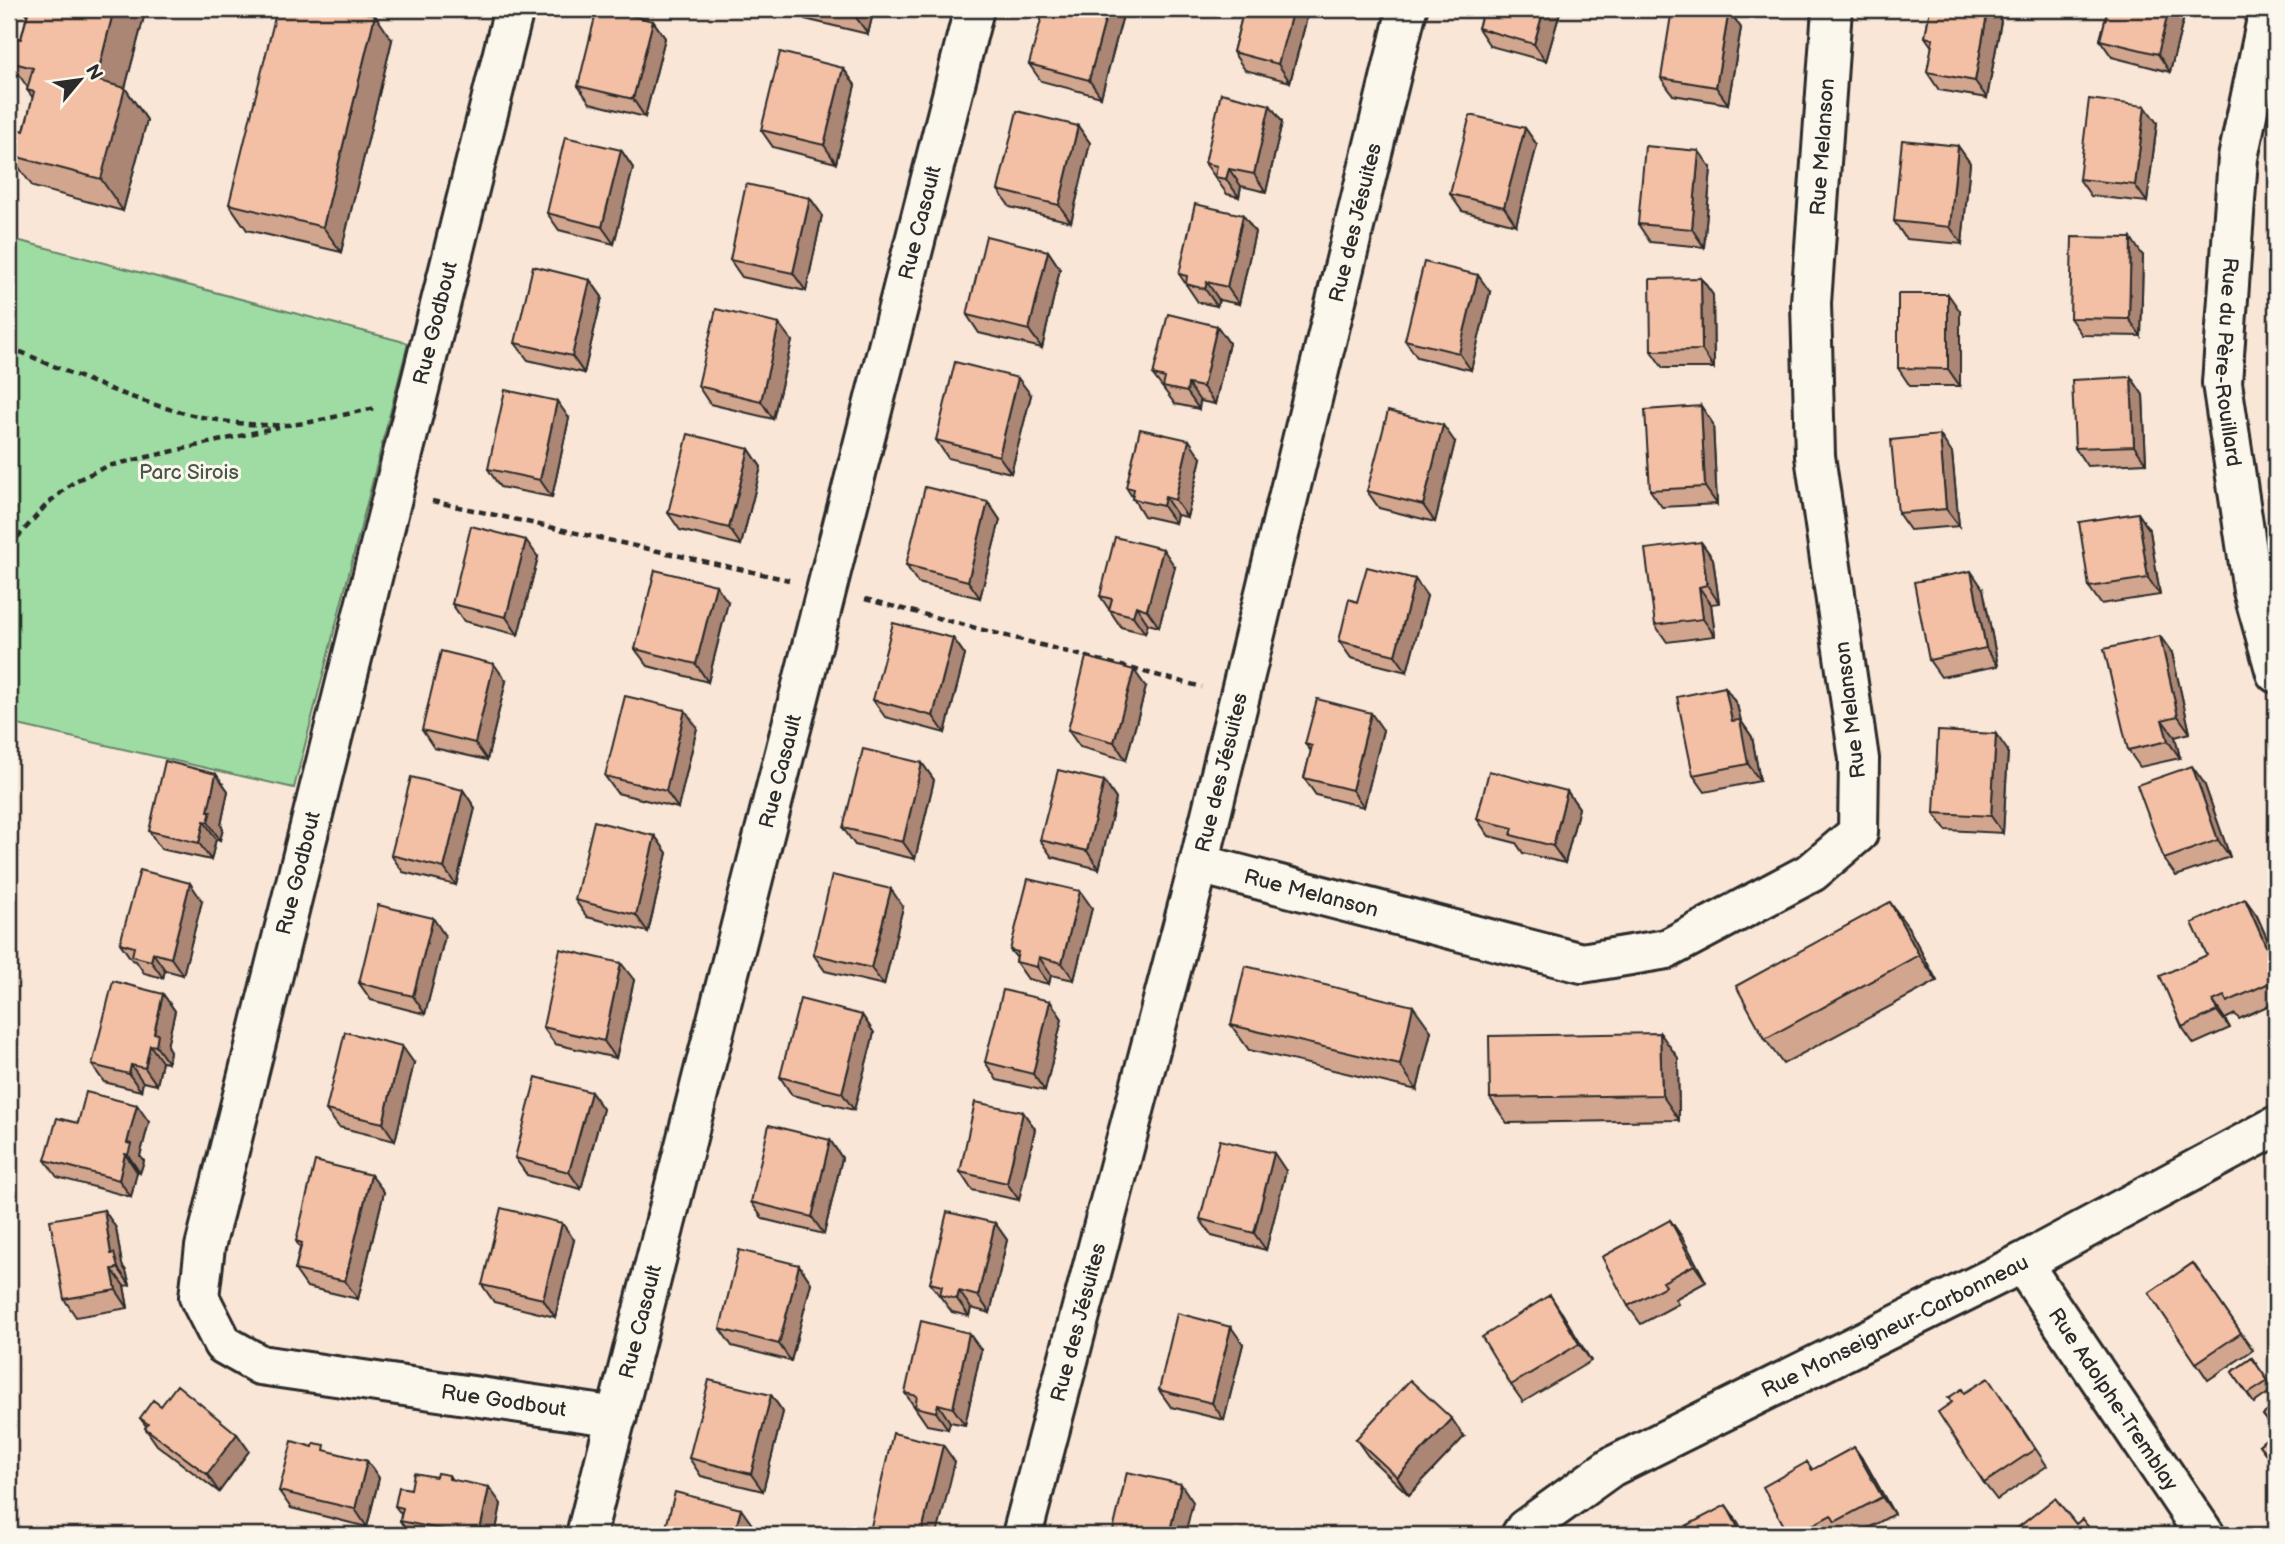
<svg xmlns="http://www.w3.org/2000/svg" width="2285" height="1544" viewBox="0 0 2285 1544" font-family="'Balsamiq Sans',sans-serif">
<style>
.green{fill:#9fdca3;stroke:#658467;stroke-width:2}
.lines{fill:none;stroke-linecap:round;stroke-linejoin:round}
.minor-casing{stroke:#2b2b2b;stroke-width:44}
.path{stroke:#2b2b2b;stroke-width:4.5;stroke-dasharray:7 5;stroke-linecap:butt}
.minor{stroke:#fbf7ec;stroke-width:38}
.wall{fill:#d2a58e;stroke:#2b2b2b;stroke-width:2}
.shaded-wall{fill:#ab8674;stroke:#2b2b2b;stroke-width:2}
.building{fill:#f4c0a5;stroke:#2b2b2b;stroke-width:2}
.labels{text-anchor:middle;stroke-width:6;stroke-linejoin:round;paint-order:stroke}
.street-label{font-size:21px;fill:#2b2b2b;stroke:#fbf7ec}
.park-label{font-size:21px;fill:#485749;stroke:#fbf7ec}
</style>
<rect width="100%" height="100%" fill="#f9e6d7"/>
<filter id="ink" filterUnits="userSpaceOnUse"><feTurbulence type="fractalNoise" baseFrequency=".0143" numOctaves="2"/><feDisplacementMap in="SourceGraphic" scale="14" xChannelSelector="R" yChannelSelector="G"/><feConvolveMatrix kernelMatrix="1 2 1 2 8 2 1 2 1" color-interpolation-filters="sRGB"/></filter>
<g filter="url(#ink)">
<path class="green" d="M9 238 408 343 294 788 9 723Z"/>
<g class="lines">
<g class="minor-casing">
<g id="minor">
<path id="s1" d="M514 9 205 1247 199 1297 223 1344 260 1365 617 1417"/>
<path id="s2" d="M2269 9 2238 158 2222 383 2253 591 2276 673"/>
<path id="s3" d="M1199 864 1582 963 1667 949 1812 872 1858 833 1859 759 1815 456 1811 303 1832 9"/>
<path id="s4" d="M2022 1263 2205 1535"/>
<path id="s5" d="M586 1535 974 9"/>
<path id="s6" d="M1022 1535 1199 864 1407 9"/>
<path id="s7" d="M1521 1535 1525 1529 1611 1467 2022 1263 2276 1126"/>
</g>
</g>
<path class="path" d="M9 347C97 384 187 428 285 425 312 424 348 413 375 408
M432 501 789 580
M9 547 48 503 75 481 108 466 279 427
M865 599 1202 687"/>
<use href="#minor" class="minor"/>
</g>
<path class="wall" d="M23 9H146L125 88 147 120 123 211 33 187 10 155 24 131 33 98 27 90 28 88 10 62 21 39 27 15Z
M798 9H874L868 34 805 19Z
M1244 9H1308L1309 10 1290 82 1245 70 1233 52Z
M1484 9H1561L1546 61 1490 46 1478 28Z
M1930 9H1993L2001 21 1987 98 1939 90 1927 72 1932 47 1925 37Z
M2108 9H2186L2170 72 2112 57 2100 40Z
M1729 10 1741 28 1728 104 1673 95 1661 78Z
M1122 19 1101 97 1041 81 1029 64Z
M653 21 665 38 645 117 590 103 578 86Z
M392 40 341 252 247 230 229 204Z
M843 68 855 85 836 163 773 147 761 130Z
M1270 105 1282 122 1266 192 1241 186 1239 197 1227 194 1205 163Z
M2157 123 2147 202 2091 196 2079 179Z
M1078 126 1090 143 1071 222 1010 207 998 190Z
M1525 128 1537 145 1516 225 1462 211 1450 194Z
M1958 146 1970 163 1962 244 1906 239 1894 221Z
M621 150 633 168 614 244 559 230 547 213Z
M1711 168 1704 247 1650 242 1638 224Z
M810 198 822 215 806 291 742 277 730 260Z
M1243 215 1255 232 1239 304 1219 300 1217 306 1198 302 1179 274Z
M1048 251 1060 269 1042 348 979 333 967 315Z
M2143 256 2141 336 2082 335 2070 318Z
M1701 278 1713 295 1714 368H1663L1651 351Z
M590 280 602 297 584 373 528 360 515 343Z
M1490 292 1471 370 1417 357 1405 340Z
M1960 311V386H1910L1898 368Z
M1217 326 1229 343 1215 404 1200 401 1199 409 1175 404 1153 375Z
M792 341 773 419 710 404 698 386Z
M2131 377 2143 395 2146 463 2087 466 2075 448Z
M1031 395 1011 473 948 458 936 440Z
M1701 406 1713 424 1717 504 1662 507 1650 490Z
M569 418 552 497 500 487 488 469Z
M1455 442 1435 522 1379 508 1367 491Z
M749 449 761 467 741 545 680 530 668 513Z
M1952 453 1959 526 1910 530 1898 513Z
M1201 458 1187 517 1177 515 1175 523 1144 516 1126 487Z
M988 502 1000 520 980 598 918 583 906 565Z
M2138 513 2150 531 2160 595 2101 604 2089 587Z
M1701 542 1713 559 1719 603 1711 604 1715 636 1667 642 1655 625Z
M538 557 518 635 464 621 452 604Z
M1175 567 1159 627 1148 624 1145 633 1121 627 1100 596Z
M1983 589 1998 666 1941 677 1929 660Z
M1427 596 1407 672 1351 658 1339 641 1357 602Z
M728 602 708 682 648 666 635 649Z
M953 638 965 655 945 733 885 717 873 700Z
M2172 653 2190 733 2175 737 2180 758 2140 767 2128 750Z
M506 681 487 760 434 748 422 730Z
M1146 687 1126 760 1080 747 1068 730Z
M1725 687 1737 705 1741 721 1752 737 1760 781 1705 792 1693 775Z
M697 728 678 808 617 793 605 776Z
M1383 730 1364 807 1316 795 1304 778 1311 751 1305 744Z
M2008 751 2003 833 1946 830 1934 813Z
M922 763 934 780 915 859 855 845 843 828Z
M216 774 228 791 221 825 223 829 220 840 216 839 211 860 161 849 149 831Z
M1104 781 1116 799 1099 869 1052 857 1040 840Z
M2204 783 2230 857 2176 876 2164 859Z
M463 790 475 808 456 885 403 872 391 855Z
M1567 791 1579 808 1565 863 1523 853 1516 843 1489 836 1477 819Z
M655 836 667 853 648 932 587 917 575 900Z
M2245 899 2257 916 2276 959V1002L2239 1019 2235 1014 2225 1019 2230 1028 2194 1044 2182 1027 2207 955Z
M202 901 183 975 165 970 163 978 144 973 136 961 132 960 120 943Z
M903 907 884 985 825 971 813 954Z
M1092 908 1074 980 1051 975 1049 984 1028 979 1016 962 1017 958 1010 950Z
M1908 927 1937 981 1783 1064 1765 1039Z
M445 936 425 1014 371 1000 359 983Z
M634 980 616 1058 555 1044 543 1027Z
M163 994 175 1011 167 1046 170 1051 168 1063 162 1062 157 1085 143 1082 141 1091 104 1082 92 1065Z
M1050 1001 1062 1019 1045 1091 997 1080 985 1062Z
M862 1015 874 1033 854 1110 792 1095 780 1077Z
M1231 1025 1431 1031 1417 1090 1249 1050Z
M1660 1033 1678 1058 1679 1120 1507 1123 1490 1098Z
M414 1063 395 1141 339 1127 326 1110Z
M591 1092 603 1109 581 1189 527 1175 515 1158Z
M1023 1112 1035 1129 1019 1200 972 1190 960 1172Z
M149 1122 140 1156 144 1161 140 1173 137 1172 131 1197 57 1177 45 1160 78 1123Z
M830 1140 842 1158 824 1234 763 1219 751 1202Z
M1286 1171 1266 1250 1212 1236 1200 1219Z
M371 1175 384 1192 358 1299 307 1287 295 1270 300 1248 296 1241Z
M104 1210 116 1228 122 1265 126 1271 130 1285 124 1286 128 1308 76 1317 64 1299Z
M1670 1220 1682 1237 1706 1282 1675 1299 1678 1304 1641 1324 1628 1306Z
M995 1223 1007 1240 990 1313 971 1308 969 1316 952 1312 930 1283Z
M574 1240 555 1317 494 1302 482 1285Z
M2193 1263 2253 1350 2208 1380 2149 1293Z
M799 1265 811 1283 791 1361 732 1346 720 1329Z
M1562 1313 1591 1361 1523 1402 1511 1385Z
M1243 1344 1224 1420 1171 1407 1159 1390Z
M981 1350 965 1425 950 1422 948 1429 927 1425 905 1393Z
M2252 1358 2274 1389 2254 1403 2232 1372Z
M1965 1393 2000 1395 2047 1466 1997 1500 1984 1483Z
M771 1395 783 1412 763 1491 701 1476 689 1458Z
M2276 1405V1468L2259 1445 2275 1431 2263 1415Z
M161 1406 237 1434 249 1451 219 1492 157 1445 145 1428 146 1426 140 1418Z
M1464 1437 1409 1495 1368 1456 1356 1439Z
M1854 1447 1866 1464 1894 1514 1856 1535H1844L1842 1533 1838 1535H1789L1807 1462 1813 1470Z
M330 1452 367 1461 379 1478 367 1527 291 1508 279 1491Z
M449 1475 452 1480 501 1504 495 1535H410L400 1521 401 1514 395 1506 411 1489 436 1477Z"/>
<path class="shaded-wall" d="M114 9H146L125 88 147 120 123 211 101 179 96 80Z
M857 9H874L868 34 855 16Z
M1108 9H1115L1122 19 1101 97 1089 80Z
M1293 9H1308L1309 10 1290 82 1278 64Z
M1544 9H1561L1546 61 1534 44Z
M1988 9H1993L2001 21 1987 98 1975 81Z
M2169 9H2186L2170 72 2158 54Z
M1729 10 1741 28 1728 104 1716 87Z
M375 15 392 40 341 252 323 227Z
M653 21 665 38 645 117 633 99Z
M843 68 855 85 836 163 824 145Z
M1270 105 1282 122 1266 192 1254 174Z
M2145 106 2157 123 2147 202 2135 185Z
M1078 126 1090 143 1071 222 1059 205Z
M1525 128 1537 145 1516 225 1504 207Z
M1958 146 1970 163 1962 244 1950 227Z
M621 150 633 168 614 244 602 227Z
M1699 151 1711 168 1704 247 1692 229Z
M1229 169 1241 186 1239 197 1226 179Z
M810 198 822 215 806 291 793 273Z
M1243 215 1255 232 1239 304 1227 287Z
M2131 238 2143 256 2141 336 2129 319Z
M1048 251 1060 269 1042 348 1029 330Z
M1478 275 1490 292 1471 370 1459 353Z
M1701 278 1713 295 1714 368 1702 350Z
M590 280 602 297 584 373 572 356Z
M1207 282 1219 300 1217 306 1205 289Z
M1948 294 1960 311V386L1948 369Z
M779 324 792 341 773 419 761 401Z
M1217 326 1229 343 1215 404 1203 387Z
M2131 377 2143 395 2146 463 2134 446Z
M1018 378 1031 395 1011 473 999 456Z
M1188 384 1200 401 1199 409 1187 392Z
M557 401 569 418 552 497 540 480Z
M1701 406 1713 424 1717 504 1705 487Z
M1443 425 1455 442 1435 522 1423 505Z
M1940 435 1952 453 1959 526 1946 509Z
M1189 440 1201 458 1187 517 1175 500Z
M749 449 761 467 741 545 729 528Z
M1165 497 1177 515 1175 523 1163 506Z
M988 502 1000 520 980 598 968 581Z
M2138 513 2150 531 2160 595 2148 578Z
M526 540 538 557 518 635 506 617Z
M1701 542 1713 559 1719 603 1707 585Z
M1163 549 1175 567 1159 627 1147 610Z
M1971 571 1983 589 1998 666 1986 648Z
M1415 579 1427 596 1407 672 1395 655Z
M716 585 728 602 708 682 696 664Z
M1699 587 1711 604 1715 636 1703 619Z
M1136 606 1148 624 1145 633 1133 616Z
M2160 636 2172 653 2190 733 2178 716Z
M953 638 965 655 945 733 933 716Z
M494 664 506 681 487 760 475 743Z
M1134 670 1146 687 1126 760 1114 742Z
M1725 687 1737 705 1741 721 1752 737 1760 781 1748 764 1732 721Z
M685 710 697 728 678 808 666 791Z
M1371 713 1383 730 1364 807 1352 790Z
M2162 720 2175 737 2180 758 2168 741Z
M1996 734 2008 751 2003 833 1991 816Z
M922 763 934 780 915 859 903 842Z
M2192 766 2204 783 2230 857 2218 840Z
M216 774 228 791 221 825 223 829 220 840 208 822V811Z
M1104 781 1116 799 1099 869 1087 851Z
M463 790 475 808 456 885 444 868Z
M1567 791 1579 808 1565 863 1553 846Z
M204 821 216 839 211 860 199 843Z
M655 836 667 853 648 932 636 915Z
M190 883 202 901 183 975 171 958Z
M891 889 903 907 884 985 871 968Z
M1080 891 1092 908 1074 980 1062 963Z
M2245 899 2257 916 2276 959V969Z
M1890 902 1908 927 1937 981 1919 955Z
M433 918 445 936 425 1014 413 996Z
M153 953 165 970 163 978 151 961Z
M1039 957 1051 975 1049 984 1037 967Z
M621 963 634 980 616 1058 604 1041Z
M163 994 175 1011 167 1046 170 1051 168 1063 156 1046 154 1033Z
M1050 1001 1062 1019 1045 1091 1033 1074Z
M2213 1001 2225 1019 2230 1028 2217 1011Z
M1413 1006 1431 1031 1417 1090 1400 1065Z
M862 1015 874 1033 854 1110 842 1093Z
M1660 1033 1678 1058 1679 1120 1662 1095Z
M150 1045 162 1062 157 1085 145 1068Z
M402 1046 414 1063 395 1141 383 1123Z
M131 1065 143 1082 141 1091 129 1074Z
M591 1092 603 1109 581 1189 569 1172Z
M137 1105 149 1122 140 1156 144 1161 140 1173 128 1155 127 1143Z
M1023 1112 1035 1129 1019 1200 1007 1183Z
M830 1140 842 1158 824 1234 812 1217Z
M1274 1153 1286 1171 1266 1250 1254 1233Z
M125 1154 137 1172 131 1197 119 1180Z
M371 1175 384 1192 358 1299 345 1281Z
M104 1210 116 1228 122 1265 126 1271 130 1285 118 1268 111 1254Z
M1670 1220 1682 1237 1706 1282 1694 1265Z
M562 1223 574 1240 555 1317 543 1299Z
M995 1223 1007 1240 990 1313 978 1296Z
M799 1265 811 1283 791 1361 779 1344Z
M112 1269 124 1286 128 1308 116 1290Z
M959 1291 971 1308 969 1316 957 1299Z
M1550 1295 1562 1313 1591 1361 1579 1344Z
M1231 1327 1243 1344 1224 1420 1212 1403Z
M969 1333 981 1350 965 1425 953 1408Z
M771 1395 783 1412 763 1491 751 1474Z
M938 1404 950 1422 948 1429 936 1412Z
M1452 1419 1464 1437 1409 1495 1397 1477Z
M237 1434 249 1451 219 1492 207 1474Z
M943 1445 955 1462 937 1535H921Z
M1854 1447 1866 1464 1894 1514 1882 1497Z
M367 1461 379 1478 367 1527 355 1509Z
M1181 1484 1193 1502 1185 1535H1169Z
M489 1487 501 1504 495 1535H479Z
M1726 1505 1738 1522 1745 1535H1742Z
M741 1509 753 1526 751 1535H734Z"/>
<path class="building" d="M27 9H114L96 80 125 88 101 179 10 155 17 129 24 131 34 92 27 90 33 68 10 62 16 38 21 39 29 9Z
M277 9H349L375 15 323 227 229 204Z
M597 9H604L653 21 633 99 578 86Z
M823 9H857L855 16Z
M1044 9H1108L1089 80 1029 64Z
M1244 9H1293L1278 64 1233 52Z
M1484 9H1544L1534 44 1478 28Z
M1672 9H1719L1729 10 1716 87 1661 78Z
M1930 9H1988L1975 81 1927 72 1933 39 1925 37Z
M2108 9H2169L2158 54 2100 40Z
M780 52 843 68 824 145 761 130Z
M1221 93 1270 105 1254 174 1229 169 1226 179 1215 177 1217 166 1205 163Z
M2089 99 2145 106 2135 185 2079 179Z
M1017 111 1078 126 1059 205 998 190Z
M1470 115 1525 128 1504 207 1450 194Z
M565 137 621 150 602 227 547 213Z
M1902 140 1958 146 1950 227 1894 221Z
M1645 146 1699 151 1692 229 1638 224Z
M746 184 810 198 793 273 730 260Z
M1195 204 1243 215 1227 287 1207 282 1205 289 1186 284 1187 276 1179 274Z
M986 236 1048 251 1029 330 967 315Z
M2072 237 2131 238 2129 319 2070 318Z
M1424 262 1478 275 1459 353 1405 340Z
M533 266 590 280 572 356 515 343Z
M1701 278 1702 350 1651 351 1650 279Z
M1898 294H1948V369L1898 368Z
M716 309 779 324 761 401 698 386Z
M1168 314 1217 326 1203 387 1188 384 1187 392 1163 387 1165 378 1153 375Z
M955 362 1018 378 999 456 936 440Z
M2131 377 2134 446 2075 448 2072 380Z
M505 390 557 401 540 480 488 469Z
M1701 406 1705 487 1650 490 1645 410Z
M1388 411 1443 425 1423 505 1367 491Z
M1140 429 1189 440 1175 500 1165 497 1163 506 1132 499 1134 489 1126 487Z
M688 434 749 449 729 528 668 513Z
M1940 435 1946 509 1898 513 1891 440Z
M925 487 988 502 968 581 906 565Z
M2138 513 2148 578 2089 587 2079 522Z
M471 526 526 540 506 617 452 604Z
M1115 537 1163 549 1147 610 1136 606 1133 616 1109 610 1112 599 1100 596Z
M1701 542 1707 585 1699 587 1703 619 1655 625 1645 549Z
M1367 567 1415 579 1395 655 1339 641 1349 599 1357 602Z
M655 570 716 585 696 664 635 649Z
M1971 571 1986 648 1929 660 1914 582Z
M893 623 953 638 933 716 873 700Z
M2160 636 2178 716 2162 720 2168 741 2128 750 2104 649Z
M441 651 494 664 475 743 422 730Z
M1086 657 1134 670 1114 742 1068 730Z
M1725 687 1732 721 1740 720 1748 764 1693 775 1677 697Z
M625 696 685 710 666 791 605 776Z
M1317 699 1371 713 1352 790 1304 778 1312 746 1305 744Z
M1938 731 1996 734 1991 816 1934 813Z
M863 749 922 763 903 842 843 828Z
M165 761 216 774 208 811H211L208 822 204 821 199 843 149 831Z
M2192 766 2218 840 2164 859 2137 785Z
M1058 770 1104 781 1087 851 1040 840Z
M1489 771 1567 791 1553 846 1511 835 1513 828 1477 819Z
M411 777 463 790 444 868 391 855Z
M594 821 655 836 636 915 575 900Z
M140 870 190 883 171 958 153 953 151 961 132 956 134 947 120 943Z
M832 875 891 889 871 968 813 954Z
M1028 879 1080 891 1062 963 1039 957 1037 967 1016 962 1018 952 1010 950Z
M2245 899 2276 969V980L2227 1002 2224 996 2213 1001 2217 1011 2182 1027 2160 976 2207 955 2192 923Z
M1890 902 1919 955 1765 1039 1736 986Z
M378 905 433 918 413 996 359 983Z
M560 949 621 963 604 1041 543 1027Z
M1245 966 1413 1006 1400 1065 1231 1025Z
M113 981 163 994 154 1033 158 1034 156 1046 150 1045 145 1068 131 1065 129 1074 92 1065Z
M1003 990 1050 1001 1033 1074 985 1062Z
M800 999 862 1015 842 1093 780 1077Z
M345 1032 402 1046 383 1123 326 1110Z
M1660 1033 1662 1095 1490 1098 1489 1036Z
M536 1077 591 1092 569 1172 515 1158Z
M86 1092 137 1105 127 1143 131 1144 128 1155 125 1154 119 1180 45 1160 57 1118 78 1123Z
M975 1102 1023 1112 1007 1183 960 1172Z
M769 1125 830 1140 812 1217 751 1202Z
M1220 1140 1274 1153 1254 1233 1200 1219Z
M315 1161 371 1175 345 1281 295 1270 302 1243 296 1241Z
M501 1208 562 1223 543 1299 482 1285Z
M104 1210 111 1254 114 1253 118 1268 112 1269 116 1290 64 1299 50 1220Z
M947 1212 995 1223 978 1296 959 1291 957 1299 940 1295 942 1286 930 1283Z
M1670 1220 1694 1265 1663 1282 1666 1286 1628 1306 1602 1257Z
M739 1250 799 1265 779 1344 720 1329Z
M2193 1263 2241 1333 2196 1363 2149 1293Z
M1550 1295 1579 1344 1511 1385 1482 1337Z
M1177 1313 1231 1327 1212 1403 1159 1390Z
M921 1321 969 1333 953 1408 938 1404 936 1412 915 1407 917 1396 905 1393Z
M2252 1358 2268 1381 2248 1394 2232 1372Z
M1988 1378 2035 1449 1984 1483 1938 1412 1952 1402 1948 1398 1962 1389 1964 1393Z
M709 1380 771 1395 751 1474 689 1458Z
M1410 1380 1452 1419 1397 1477 1356 1439Z
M177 1385 237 1434 207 1474 145 1428 148 1424 140 1418 153 1400 161 1406Z
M2276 1404V1428L2275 1429 2263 1415Z
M2276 1431V1465L2259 1445Z
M893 1433 943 1445 921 1535H869Z
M292 1441 313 1447 314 1443 325 1445 324 1450 367 1461 355 1509 279 1491Z
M1854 1447 1882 1497 1835 1522 1831 1515 1794 1535H1789L1763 1487 1807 1462 1812 1470Z
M1127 1472 1181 1484 1169 1535H1112Z
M414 1473 436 1477 437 1473 449 1475V1479L489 1487 479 1535H469L400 1521 403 1508 395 1506 399 1487 411 1489Z
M675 1492 741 1509 734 1535H664Z
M2055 1498 2076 1524 2082 1519 2095 1535H2019L2015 1530Z
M1726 1505 1742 1535H1688L1690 1534 1686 1526Z
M1311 1527 1328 1535H1307Z"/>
</g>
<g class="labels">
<g class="street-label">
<text dy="7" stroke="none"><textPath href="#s3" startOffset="1396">Rue Melanson</textPath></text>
<text dy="7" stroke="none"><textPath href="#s5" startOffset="1354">Rue Casault</textPath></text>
<text dy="7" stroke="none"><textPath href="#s6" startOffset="1354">Rue des Jésuites</textPath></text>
<text transform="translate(435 323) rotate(-76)" y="7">Rue Godbout</text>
<text dy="7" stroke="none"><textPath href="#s2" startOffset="357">Rue du Père-Rouillard</textPath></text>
<text transform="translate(1850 710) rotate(-97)" y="7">Rue Melanson</text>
<text dy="7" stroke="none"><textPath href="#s5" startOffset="788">Rue Casault</textPath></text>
<text dy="7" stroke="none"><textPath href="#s6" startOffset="788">Rue des Jésuites</textPath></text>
<text transform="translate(298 873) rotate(-76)" y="7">Rue Godbout</text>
<text dy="7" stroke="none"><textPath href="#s3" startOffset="116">Rue Melanson</textPath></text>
<text dy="7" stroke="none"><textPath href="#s5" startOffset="220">Rue Casault</textPath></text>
<text dy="7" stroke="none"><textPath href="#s6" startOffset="220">Rue des Jésuites</textPath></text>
<text dy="7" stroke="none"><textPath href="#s7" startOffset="430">Rue Monseigneur-Carbonneau</textPath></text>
<text dy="7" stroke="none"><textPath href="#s4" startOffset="164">Rue Adolphe-Tremblay</textPath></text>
<text dy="7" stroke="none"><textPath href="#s1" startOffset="1668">Rue Godbout</textPath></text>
</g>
<g class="park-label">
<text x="189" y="479">Parc Sirois</text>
</g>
</g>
<rect width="2285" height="1544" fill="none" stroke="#fbf7ec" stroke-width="35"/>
<rect x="18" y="18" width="2250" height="1509" fill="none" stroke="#2b2b2b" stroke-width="2.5" filter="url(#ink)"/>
<g transform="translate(80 80) rotate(61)" stroke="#fbf7ec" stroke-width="5" paint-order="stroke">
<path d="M0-5L12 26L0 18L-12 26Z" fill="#2b2b2b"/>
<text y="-10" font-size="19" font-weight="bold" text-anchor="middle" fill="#2b2b2b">N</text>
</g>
</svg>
